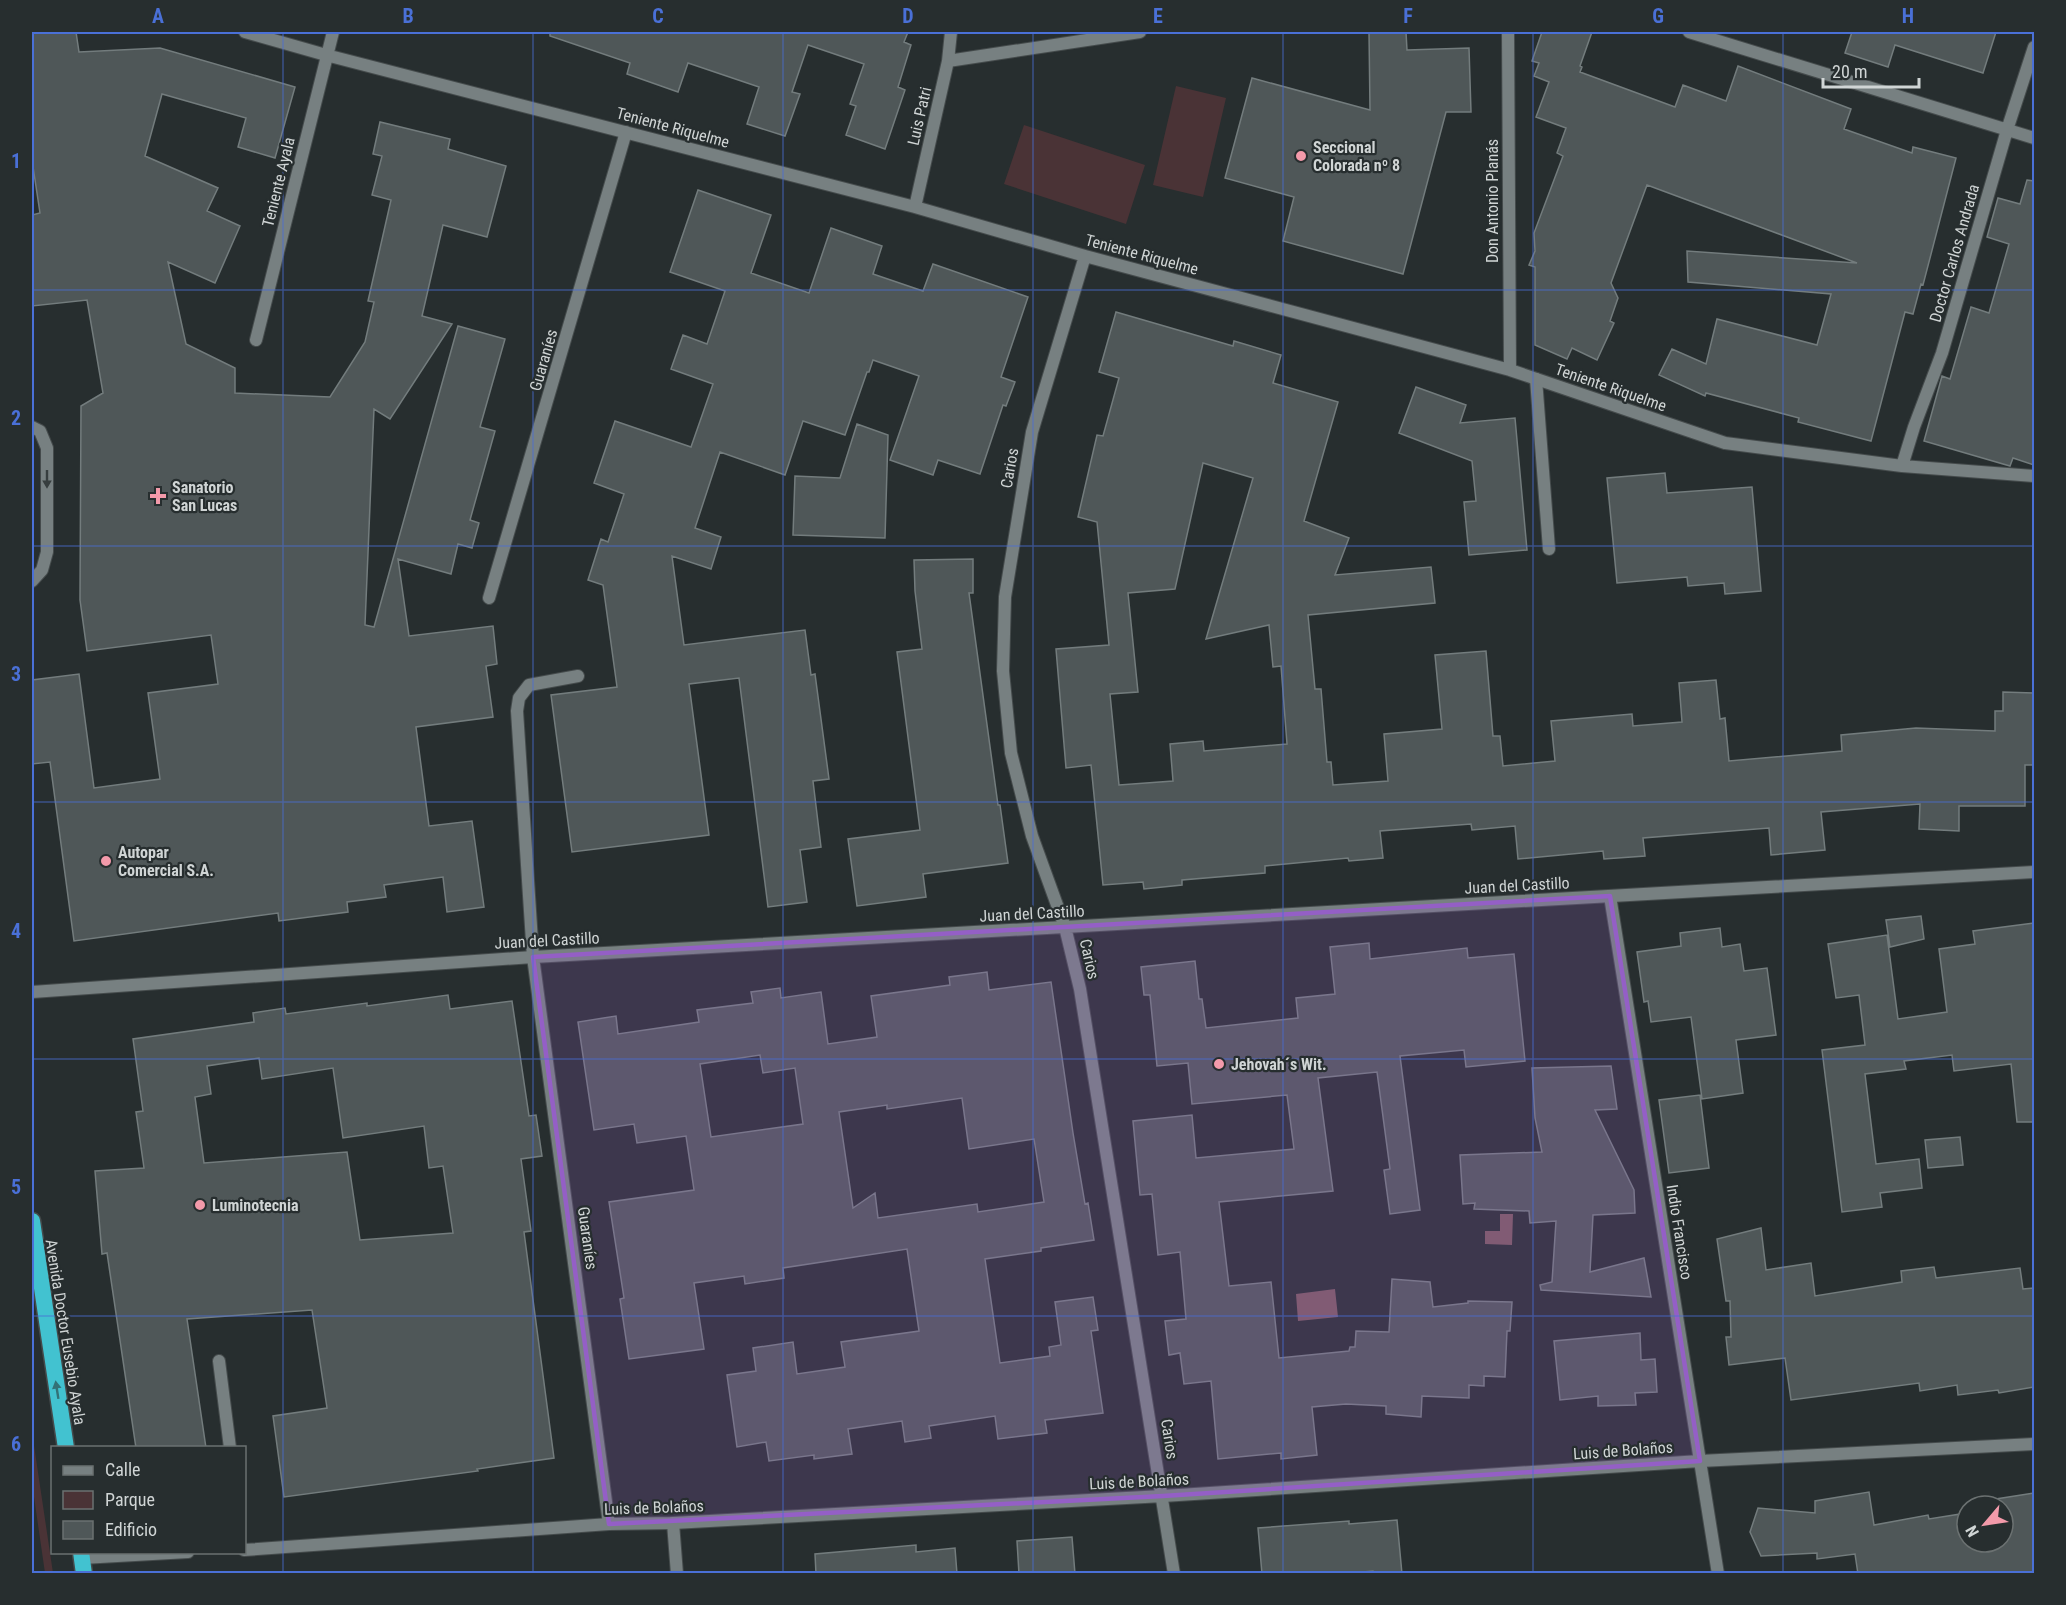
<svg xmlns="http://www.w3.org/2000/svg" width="2066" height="1605" viewBox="0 0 2066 1605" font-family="'Roboto Condensed',sans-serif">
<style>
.green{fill:#4a3336}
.water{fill:#7c5b60}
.building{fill:#4f5758;stroke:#737c7d;stroke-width:1.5;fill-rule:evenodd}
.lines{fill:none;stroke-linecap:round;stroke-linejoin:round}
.service-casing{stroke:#454b4c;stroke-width:14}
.minor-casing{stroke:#454b4c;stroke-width:14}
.trunk-casing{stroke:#454b4c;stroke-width:19}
.service{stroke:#778081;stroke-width:12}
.minor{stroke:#778081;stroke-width:12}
.trunk{stroke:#42c2d0;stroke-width:16}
.oneway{fill:#373e3f}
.oneway2{fill:#337177}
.marked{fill:#945fc6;fill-opacity:0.2;stroke:#945fc6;stroke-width:4.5;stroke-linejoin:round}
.grid{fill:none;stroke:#4a70d7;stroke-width:1.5;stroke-opacity:0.55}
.poi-dot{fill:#f39aaa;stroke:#272e2f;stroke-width:2}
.labels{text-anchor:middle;stroke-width:4.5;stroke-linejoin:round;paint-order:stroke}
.street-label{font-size:16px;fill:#d0d5d5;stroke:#272e2f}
.poi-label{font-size:16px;font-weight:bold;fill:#d0d5d5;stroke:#272e2f;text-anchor:start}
.neatline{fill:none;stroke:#4a70d7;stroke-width:2}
.grid-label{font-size:20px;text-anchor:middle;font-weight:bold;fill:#4a70d7}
</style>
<rect width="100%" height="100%" fill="#272e2f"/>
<path class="green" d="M1176 86 1226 98 1203 197 1153 185Z
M1024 125 1145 165 1126 224 1004 184Z
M32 1432 53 1573H45L32 1483Z"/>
<path class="water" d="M1500 1214H1513L1512 1245 1485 1244V1231H1500Z
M1335 1289 1338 1317 1298 1321 1296 1294Z"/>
<path class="building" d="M32 32H76L79 52 160 48 295 87 275 158 238 147 246 118 162 94 145 156 218 188 207 211 240 226 215 283 168 262 186 344 235 368V393L330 397 365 342 374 302 368 301 391 200 372 195 382 156 373 154 380 122 450 139 448 149 506 166 487 237 443 225 422 316 452 324 390 419 374 409 365 625 374 627 458 326 505 339 480 427 495 431 470 520 479 523 472 548 458 544 451 574 398 559 409 636 493 626 497 664 486 666 493 717 416 727 429 826 472 821 484 907 447 912 443 877 384 885 386 897 347 902 348 912 279 921 278 913 74 941 50 762 32 764V680L79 674 94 788 160 779 148 693 218 684 211 635 87 651 80 600 81 406 103 393 87 300 32 306V215L40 213 32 160Z
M550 32H908L904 42 911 45 898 87 905 90 885 149 846 135 856 106 850 104 864 64 808 45 792 92 800 94 785 136 747 124 759 87 688 63 678 92 627 74 630 63 550 36Z
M1369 32H1406L1407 50 1469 48 1471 112H1446L1403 274 1283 241 1294 197 1225 178 1252 78 1370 110Z
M1542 32H1592L1580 66 1582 67 1580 72 1675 107 1683 85 1726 101 1738 66 1851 109 1844 129 1912 153 1913 147 1956 158 1923 285 1921 284 1913 314 1905 312 1871 441 1798 422 1799 418 1706 393 1705 396 1659 375 1672 349 1706 364 1717 319 1817 345 1831 294 1688 282 1687 251 1857 263 1647 185 1611 283 1618 298 1610 321 1614 323 1597 360 1572 348 1567 359 1535 345V267L1529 265 1535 251 1534 233 1563 156 1557 153 1566 128 1536 117 1549 82 1534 76 1539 63 1532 61Z
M1852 32H1996L1983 73 1895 45 1888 67 1845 53Z
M2027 180 2034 181V465L2013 458 2010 466 1924 441 1942 376 1950 379 1971 307 1989 313 2009 244 1987 237 1998 198 2020 204Z
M698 190 771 215 751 273 809 293 831 228 882 246 873 274 923 291 933 264 1028 297 1001 377 1015 382 1006 406 1003 405 980 474 938 460 933 475 890 460 919 376 873 360 869 372H867L845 435 803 421 785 475 720 452 695 528 721 537 711 569 672 556 684 645 805 630 811 675 815 674 829 779 813 781 821 847 800 850 807 902 768 907 739 678 689 684 709 835 572 852 551 695 617 687 603 585 588 580 601 539 608 542 624 494 594 483 615 421 691 447 713 384 671 369 683 335 707 344 725 291 670 272Z
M1116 312 1233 346 1234 341 1281 355 1273 383 1338 402 1304 521 1349 538 1335 575 1431 567 1435 603 1308 615 1315 689H1321L1327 762H1331L1333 785 1388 781 1384 734 1442 729 1435 655 1486 651 1493 736H1500L1503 766 1555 761 1551 721 1632 714 1633 726 1682 722 1679 683 1716 680 1720 719 1725 718 1729 761 1842 751 1841 735 1916 728 1995 731V711H2003V692L2034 693V765H2025V806H1959V831L1919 829 1920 804 1821 812 1825 850 1771 855 1769 828 1643 838 1645 856 1604 859 1603 851 1518 859 1515 826 1472 830 1471 824 1380 831 1383 858 1349 861 1348 858 1265 866V873L1182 880V885L1144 889 1143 882 1103 885 1091 765 1066 768 1056 649 1109 645 1097 522 1078 517 1097 435 1103 436 1119 378 1099 372ZM1203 463 1253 478 1206 639 1269 625 1273 667 1281 666 1287 744 1204 751 1203 741 1170 744 1173 781 1119 785 1110 694 1138 692 1128 593 1175 589Z
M1416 387 1466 405 1460 423 1515 418 1527 550 1469 555 1464 502 1476 501 1472 461 1399 433Z
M857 424 888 435 885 538 793 535 795 476 840 478Z
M1665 473 1667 493 1752 487 1761 591 1725 594 1724 583 1688 586 1687 577 1617 583 1607 478Z
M973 559V593H969L998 805H1000L1008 863 923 874 926 897 857 906 848 839 920 830 897 652 922 649 915 591 914 560Z
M1921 916 1924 939 1890 947 1886 920Z
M2034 923V1122H2017L2011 1064 1954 1071 1952 1055 1904 1061 1906 1069 1865 1074 1876 1164 1919 1159 1922 1188 1880 1193 1882 1207 1842 1212 1822 1050 1865 1045 1859 995 1836 998 1828 944 1887 935 1898 1019 1947 1012 1939 949 1975 944 1973 931Z
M1720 928 1722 947 1740 944 1744 971 1767 968 1776 1035 1736 1040 1743 1093 1702 1099 1691 1017 1651 1022 1648 1001 1644 1002 1637 952 1681 946 1680 933Z
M1369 943 1370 959 1467 948 1468 958 1514 954 1525 1061 1466 1067 1464 1050 1400 1056 1420 1210 1390 1214 1384 1170 1390 1169 1377 1072 1318 1078 1333 1191 1219 1202 1229 1286 1271 1282 1279 1358 1349 1351 1350 1347H1355L1356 1331 1389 1332 1392 1279 1430 1282 1433 1307 1468 1303V1301L1512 1302 1510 1331H1507L1505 1377 1484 1376V1386L1469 1385V1398L1422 1396 1421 1417 1386 1414V1406L1346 1404 1312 1407 1317 1455 1281 1459V1453L1218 1459 1211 1381 1184 1384 1180 1353 1169 1355 1165 1321 1186 1319 1180 1252 1158 1255 1152 1194 1140 1195 1133 1121 1192 1115 1196 1158 1294 1149 1287 1095 1192 1104 1188 1063 1157 1066 1150 995H1144L1141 967 1195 961 1199 999H1202L1206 1028 1298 1018 1296 998 1335 994 1330 947Z
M987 972 989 990 1051 982 1073 1133 1085 1204 1088 1203 1094 1240 1041 1248V1251L985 1259 1000 1363 1050 1356 1049 1347 1061 1345 1055 1302 1093 1297 1098 1330 1091 1331 1103 1413 1045 1420 1047 1433 998 1439 995 1416 929 1426 931 1438 905 1442 902 1421 848 1429 852 1454 814 1459V1455L769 1461 766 1442 737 1447 727 1375 756 1371 753 1348 793 1342 797 1374 845 1367 841 1342 919 1331 907 1249 783 1268 784 1278 745 1284 744 1276 694 1283 704 1349 629 1359 620 1299 624 1298 609 1202 694 1190 686 1136 637 1143 634 1124 594 1130 578 1022 616 1016 618 1034 699 1022 697 1010 753 1003 751 992 780 988 781 998 821 992 828 1044 877 1037 871 996 950 985 949 977ZM760 1055 763 1073 795 1068 803 1124 711 1137 700 1064ZM962 1098 969 1149 1034 1139 1044 1202 978 1212 977 1204 878 1218 875 1193 853 1208 839 1112 887 1105V1109Z
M448 995 450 1009 512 1001 529 1116 536 1115 542 1156 521 1159 531 1231 524 1232 554 1458 477 1469 478 1471 284 1497 273 1416 327 1408 312 1310 187 1319 206 1448H136L107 1253 102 1254 95 1171 144 1168 136 1112 143 1111 133 1039 254 1022 253 1013 285 1008 286 1014 367 1003V1006ZM259 1058 262 1079 333 1068 343 1138 424 1126 429 1168 443 1166 453 1233 360 1240 347 1152 204 1163 195 1097 211 1094 207 1066Z
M1611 1066 1617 1109 1595 1110 1634 1190 1635 1213 1593 1215 1590 1272 1644 1258 1651 1297 1541 1290 1540 1285 1552 1282 1556 1221 1530 1223 1529 1211 1474 1209 1475 1203 1463 1204 1460 1155 1542 1152 1535 1118 1532 1068Z
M1700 1095 1709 1168 1669 1173 1659 1100Z
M1960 1137 1963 1165 1928 1168 1925 1140Z
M1761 1228 1766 1270 1811 1263 1815 1296 1902 1282 1901 1271 1934 1267 1936 1278 2020 1268 2023 1289 2034 1288V1387L1999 1393 1998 1390 1958 1395 1957 1385 1920 1391 1919 1383 1791 1400 1785 1358 1729 1365 1726 1337H1731L1730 1301H1726L1717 1239Z
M1640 1333 1641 1360 1655 1359 1657 1392 1635 1393 1636 1405 1598 1406V1396L1560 1400 1554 1341Z
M1869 1492 1874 1525 1928 1515 1929 1519 1967 1513V1542H2003V1506H1977V1502L2034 1493V1574H1858L1855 1554 1817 1559V1553L1761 1556 1750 1532 1758 1508 1815 1513V1501Z
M1397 1520 1402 1574H1374L1373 1571 1342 1574H1262L1258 1528 1349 1521V1524Z
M1072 1537 1075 1574H1019L1017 1541Z
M916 1545V1552L955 1548 957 1574H816L815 1554Z"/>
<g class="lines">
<g class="service-casing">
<path id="service" d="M1536 379 1549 549
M32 427 40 431 47 448V552L42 570 32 581
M533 957 517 711 519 698 529 685 578 676
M219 1361 230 1448
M673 1523 677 1574"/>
</g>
<g class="minor-casing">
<path id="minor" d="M245 32 326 55 915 207 1085 256 1510 370 1725 443 1902 466 2034 476
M1508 32 1510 370
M1689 32 2034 138
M948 61 1140 32
M915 207 948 61 951 32
M1085 256 1032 432 1005 597 1003 671 1011 753 1032 836 1065 927 1080 989 1174 1574
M256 340 333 32
M1902 466 1914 427 1942 353 2007 130 2034 47
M489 598 626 132
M1610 896 1718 1574
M533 957 609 1524
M32 992 533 957 2034 872
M244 1550 609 1524 673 1523 1163 1496 1700 1461 2034 1444
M82 1558 188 1552"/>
</g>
<g class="trunk-casing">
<path id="trunk" d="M32 1221 66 1448
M81 1552 84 1574"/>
</g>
<use href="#service" class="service"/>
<use href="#minor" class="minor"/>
<use href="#trunk" class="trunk"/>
</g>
<defs><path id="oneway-solid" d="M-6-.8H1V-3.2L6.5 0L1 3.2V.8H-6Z" transform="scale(1.5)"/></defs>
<use class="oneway" href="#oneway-solid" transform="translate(47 479) rotate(90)"/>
<use class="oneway2" href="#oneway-solid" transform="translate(57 1390) rotate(-99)"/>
<path class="marked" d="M1610 896 1700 1461 1163 1496 609 1524 533 957Z"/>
<path class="grid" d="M283 32V1574M533 32V1574M783 32V1574M1033 32V1574M1283 32V1574M1533 32V1574M1783 32V1574M32 290H2034M32 546H2034M32 802H2034M32 1059H2034M32 1316H2034"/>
<g class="poi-dot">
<circle cx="1301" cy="156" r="6"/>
<path d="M155 487h6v6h6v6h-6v6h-6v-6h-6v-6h6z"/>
<circle cx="106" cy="861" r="6"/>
<circle cx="1219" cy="1064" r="6"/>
<circle cx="200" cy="1205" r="6"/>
</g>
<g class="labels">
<g class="street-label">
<text transform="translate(919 116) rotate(-77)" y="6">Luis Patri</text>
<text transform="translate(673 127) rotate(15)" y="6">Teniente Riquelme</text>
<text transform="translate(278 182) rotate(-76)" y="6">Teniente Ayala</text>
<text transform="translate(1492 201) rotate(-90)" y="6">Don Antonio Planás</text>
<text transform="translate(1954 253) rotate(-74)" y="6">Doctor Carlos Andrada</text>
<text transform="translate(1142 254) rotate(15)" y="6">Teniente Riquelme</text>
<text transform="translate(543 360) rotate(-74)" y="6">Guaraníes</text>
<text transform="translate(1611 387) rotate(19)" y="6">Teniente Riquelme</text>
<text transform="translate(1009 468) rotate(-80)" y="6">Carios</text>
<text transform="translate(1517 885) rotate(-3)" y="6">Juan del Castillo</text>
<text transform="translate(1032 913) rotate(-3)" y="6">Juan del Castillo</text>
<text transform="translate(547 940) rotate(-3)" y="6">Juan del Castillo</text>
<text transform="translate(1090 959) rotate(77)" y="6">Carios</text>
<text transform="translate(1680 1232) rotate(81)" y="6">Indio Francisco</text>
<text transform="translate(588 1238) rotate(82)" y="6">Guaraníes</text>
<text transform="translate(66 1332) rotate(81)" y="6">Avenida Doctor Eusebio Ayala</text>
<text transform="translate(1170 1439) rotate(81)" y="6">Carios</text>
<text transform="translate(1623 1450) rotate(-4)" y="6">Luis de Bolaños</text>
<text transform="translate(1139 1481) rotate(-3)" y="6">Luis de Bolaños</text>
<text transform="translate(654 1507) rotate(-2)" y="6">Luis de Bolaños</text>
</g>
<g class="poi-label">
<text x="1313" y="153">Seccional<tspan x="1313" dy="18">Colorada nº 8</tspan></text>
<text x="172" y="493">Sanatorio<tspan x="172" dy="18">San Lucas</tspan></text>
<text x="118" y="858">Autopar<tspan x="118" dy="18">Comercial S.A.</tspan></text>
<text x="1231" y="1070">Jehovah´s Wit.</text>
<text x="212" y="1211">Luminotecnia</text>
</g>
</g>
<rect width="2066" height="1605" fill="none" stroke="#272e2f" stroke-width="66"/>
<rect x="51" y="1446" width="195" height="108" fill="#272e2f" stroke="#6b7171" stroke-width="1.5"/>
<rect x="63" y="1466" width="30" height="9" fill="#778081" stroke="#6b7171" stroke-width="1.5"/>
<text x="105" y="1476" font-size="18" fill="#d0d5d5">Calle</text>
<rect x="63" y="1491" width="30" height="18" fill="#4a3336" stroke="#6b7171" stroke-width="1.5"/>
<text x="105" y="1506" font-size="18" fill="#d0d5d5">Parque</text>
<rect x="63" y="1521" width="30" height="18" fill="#4f5758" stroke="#6b7171" stroke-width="1.5"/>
<text x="105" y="1536" font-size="18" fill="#d0d5d5">Edificio</text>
<g transform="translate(1985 1524) rotate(241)"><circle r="28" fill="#272e2f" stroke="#6b7171" stroke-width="1.5"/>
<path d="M0-4.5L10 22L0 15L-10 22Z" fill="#f39aaa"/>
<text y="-9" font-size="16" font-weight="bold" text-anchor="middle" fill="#d0d5d5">N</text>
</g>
<path d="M1823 78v9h96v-9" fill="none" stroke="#d0d5d5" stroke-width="3"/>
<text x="1832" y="78" font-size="18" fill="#d0d5d5" stroke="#272e2f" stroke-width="4.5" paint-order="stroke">20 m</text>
<rect x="33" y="33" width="2000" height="1539" class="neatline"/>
<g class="grid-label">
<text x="158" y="23">A</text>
<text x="408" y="23">B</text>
<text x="658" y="23">C</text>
<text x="908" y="23">D</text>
<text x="1158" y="23">E</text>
<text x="1408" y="23">F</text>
<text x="1658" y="23">G</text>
<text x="1908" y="23">H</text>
<text x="16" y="168">1</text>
<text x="16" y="425">2</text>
<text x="16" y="681">3</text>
<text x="16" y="938">4</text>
<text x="16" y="1194">5</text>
<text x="16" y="1451">6</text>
</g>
</svg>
